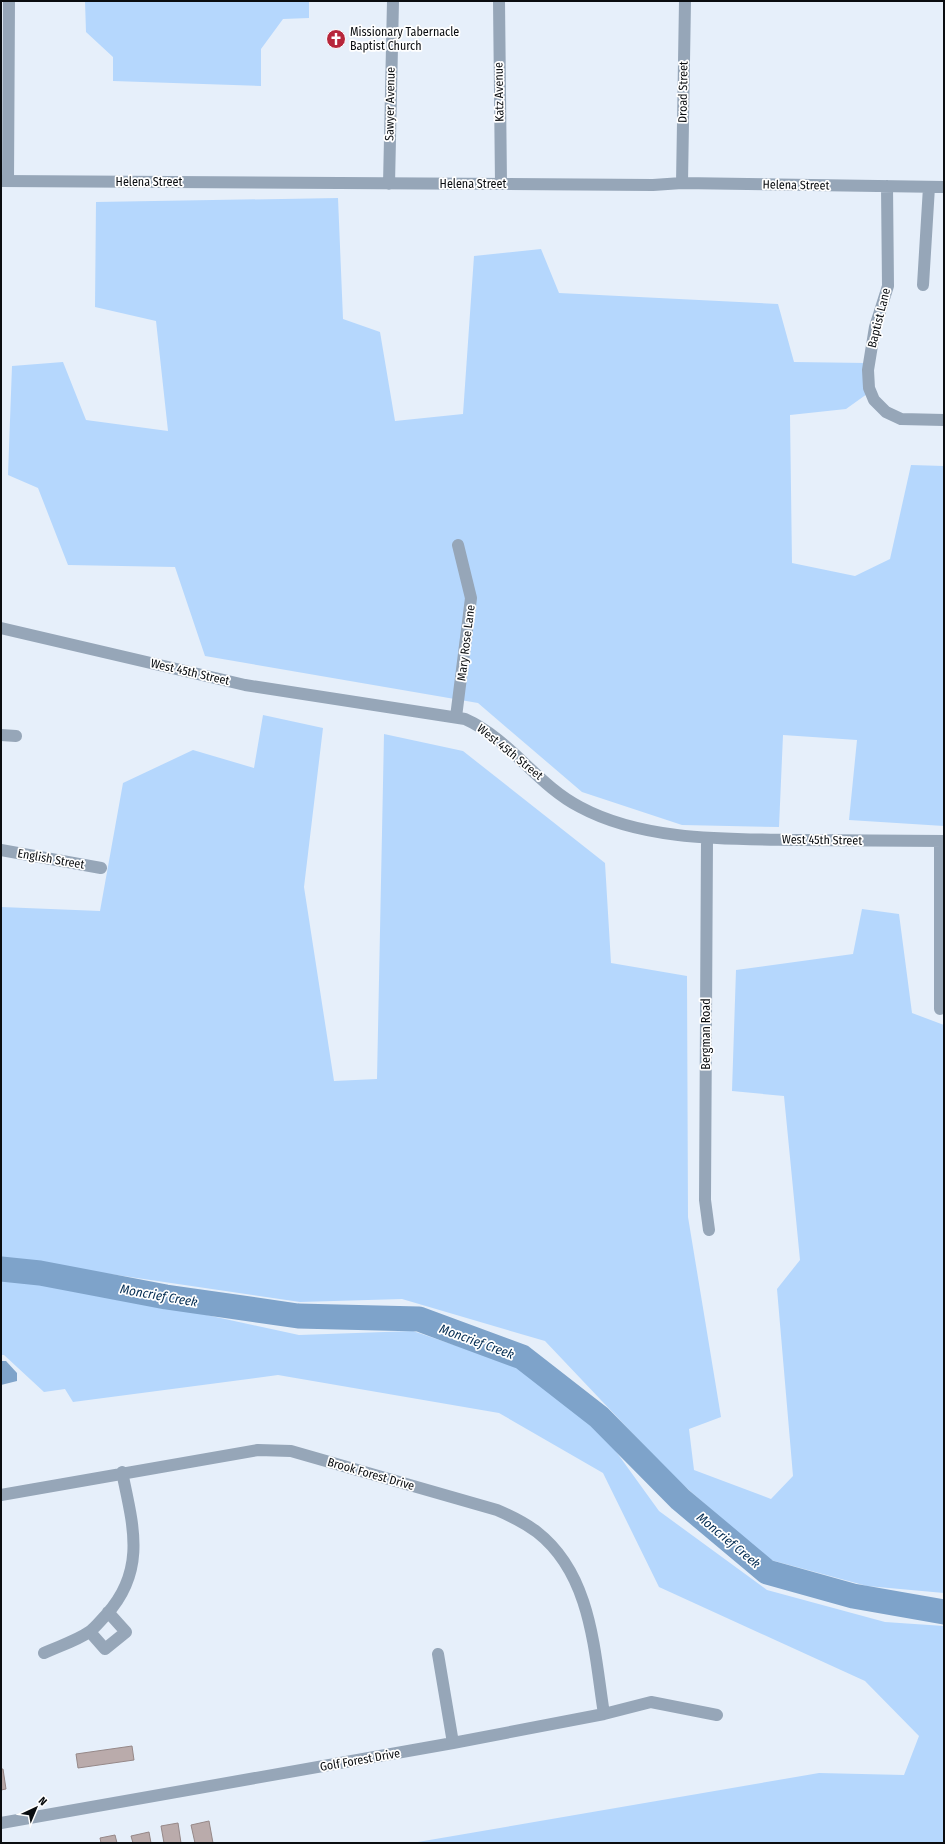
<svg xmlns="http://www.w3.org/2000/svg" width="945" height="1844" viewBox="0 0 945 1844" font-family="'Fira Sans Condensed',sans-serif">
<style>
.green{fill:#b5d7fd}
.water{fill:#7ea3ca}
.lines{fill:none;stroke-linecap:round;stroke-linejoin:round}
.river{stroke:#7ea3ca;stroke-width:25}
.building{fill:#baabab;stroke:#968888}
.minor{stroke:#96a6b8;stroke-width:12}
.labels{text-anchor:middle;stroke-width:3.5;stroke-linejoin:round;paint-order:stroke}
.poi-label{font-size:12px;fill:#0a0d10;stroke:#fff;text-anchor:start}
.street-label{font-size:12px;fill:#0a0d10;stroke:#fff}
.water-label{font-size:13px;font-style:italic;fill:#032c52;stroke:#fff}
</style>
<rect width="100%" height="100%" fill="#e6effa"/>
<path class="green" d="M85 1H309V18L283 19 261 49V86L113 81V57L86 32Z
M338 198 343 319 380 332 395 421 463 414 474 256 541 249 559 293 778 304 794 362 866 363 867 394 846 409 790 415 792 563 855 576 890 559 911 465 944 466V826L849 820 857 740 783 735 779 827 682 825 582 792 478 703 205 656 175 567 68 565 38 488 8 475 12 366 63 362 86 420 168 431 156 321 95 307 96 202Z
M263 715 323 728 304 887 334 1081 377 1079 384 734 463 751 605 863 611 963 687 976 688 1217 721 1417 689 1429 694 1470 771 1499 793 1476 777 1289 800 1260 784 1096 732 1091 736 970 853 954 862 909 899 914 912 1013 944 1025V1593L867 1586 767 1559 672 1475 545 1341 402 1299 300 1302 1 1258V907L100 911 123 783 193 750 254 768Z
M1 1275 37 1278 299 1335 413 1331 519 1367 607 1439 659 1511 767 1590 885 1622 944 1626V1843H412L819 1773 904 1775 919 1736 865 1681 659 1587 603 1473 499 1413 278 1375 73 1402 65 1389 44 1392 4 1355H1Z"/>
<path class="water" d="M1 1361H6L17 1373V1381L1 1385Z"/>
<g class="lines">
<path class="river" d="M1 1269 40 1273 166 1297 298 1316 419 1319 522 1357 599 1417 680 1499 767 1572 853 1596 944 1612"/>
</g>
<path class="building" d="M132 1746 134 1760 78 1768 76 1754Z
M1 1769H3L6 1789 1 1790Z
M209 1821 213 1843H195L191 1825Z
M178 1823 181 1843H164L161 1826Z
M149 1832 151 1843H133L131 1836Z
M115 1835 117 1843H101L100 1838Z"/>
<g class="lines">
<path class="minor" d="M499 1 501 184
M1 181 653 185 682 183 944 187
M8 181 9 1
M682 183 685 1
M389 184 393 1
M887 186 888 286 875 327 868 370 869 388 874 400 886 412 901 419 944 420
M923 285 929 187
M1 628 245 685 465 719C510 739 537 785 580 807 643 841 726 839 796 840 845 840 895 841 944 841
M456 717 471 598 458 545
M1 735 16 736
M707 839 705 1200 709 1230
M940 841V1009
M1 850 101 868
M1 1495 258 1450 291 1451 497 1510C511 1516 525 1523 537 1532 592 1575 594 1651 604 1714
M90 1632 105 1649 126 1632 108 1612
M44 1653C59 1646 76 1641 89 1632 95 1628 101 1620 106 1615 147 1570 133 1525 122 1472
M438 1654 453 1743
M1 1823 453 1743 604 1714 651 1702 717 1715"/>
</g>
<defs>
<g id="church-disc" transform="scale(1)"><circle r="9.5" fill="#b7263b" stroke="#fff"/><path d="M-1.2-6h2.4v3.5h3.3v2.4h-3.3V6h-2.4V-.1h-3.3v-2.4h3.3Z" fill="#fff"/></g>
</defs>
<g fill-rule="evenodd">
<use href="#church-disc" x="336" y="39"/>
</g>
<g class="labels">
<g class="poi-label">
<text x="350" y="36">Missionary Tabernacle<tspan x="350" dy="14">Baptist Church</tspan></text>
</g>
<g class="street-label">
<text transform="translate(499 92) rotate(-91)" y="4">Katz Avenue</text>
<text transform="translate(683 92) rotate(-89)" y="4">Droad Street</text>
<text transform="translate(390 104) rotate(-89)" y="4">Sawyer Avenue</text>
<text x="149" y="186">Helena Street</text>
<text x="473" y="188">Helena Street</text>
<text transform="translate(796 185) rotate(1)" y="4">Helena Street</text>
<text transform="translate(879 318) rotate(-76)" y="4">Baptist Lane</text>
<text transform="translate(466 643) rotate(-83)" y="4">Mary Rose Lane</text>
<text transform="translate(190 672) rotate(13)" y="4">West 45th Street</text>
<text transform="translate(510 752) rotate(39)" y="4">West 45th Street</text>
<text transform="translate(822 840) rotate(1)" y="4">West 45th Street</text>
<text transform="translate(51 859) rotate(10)" y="4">English Street</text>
<text transform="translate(706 1034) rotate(-90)" y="4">Bergman Road</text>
<text transform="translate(371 1474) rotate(16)" y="4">Brook Forest Drive</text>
<text transform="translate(360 1760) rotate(-10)" y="4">Golf Forest Drive</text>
</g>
<g class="water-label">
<text transform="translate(159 1295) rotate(10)" y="5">Moncrief Creek</text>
<text transform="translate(477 1341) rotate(20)" y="5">Moncrief Creek</text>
<text transform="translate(729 1540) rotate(40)" y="5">Moncrief Creek</text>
</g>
</g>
<rect width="945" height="1844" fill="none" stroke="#0a0d10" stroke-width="4"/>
<g transform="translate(36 1808) rotate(44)" stroke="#ffffff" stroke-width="3" paint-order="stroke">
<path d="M0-3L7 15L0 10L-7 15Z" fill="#0a0d10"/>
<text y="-6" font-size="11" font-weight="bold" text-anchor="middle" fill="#0a0d10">N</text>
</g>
</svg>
